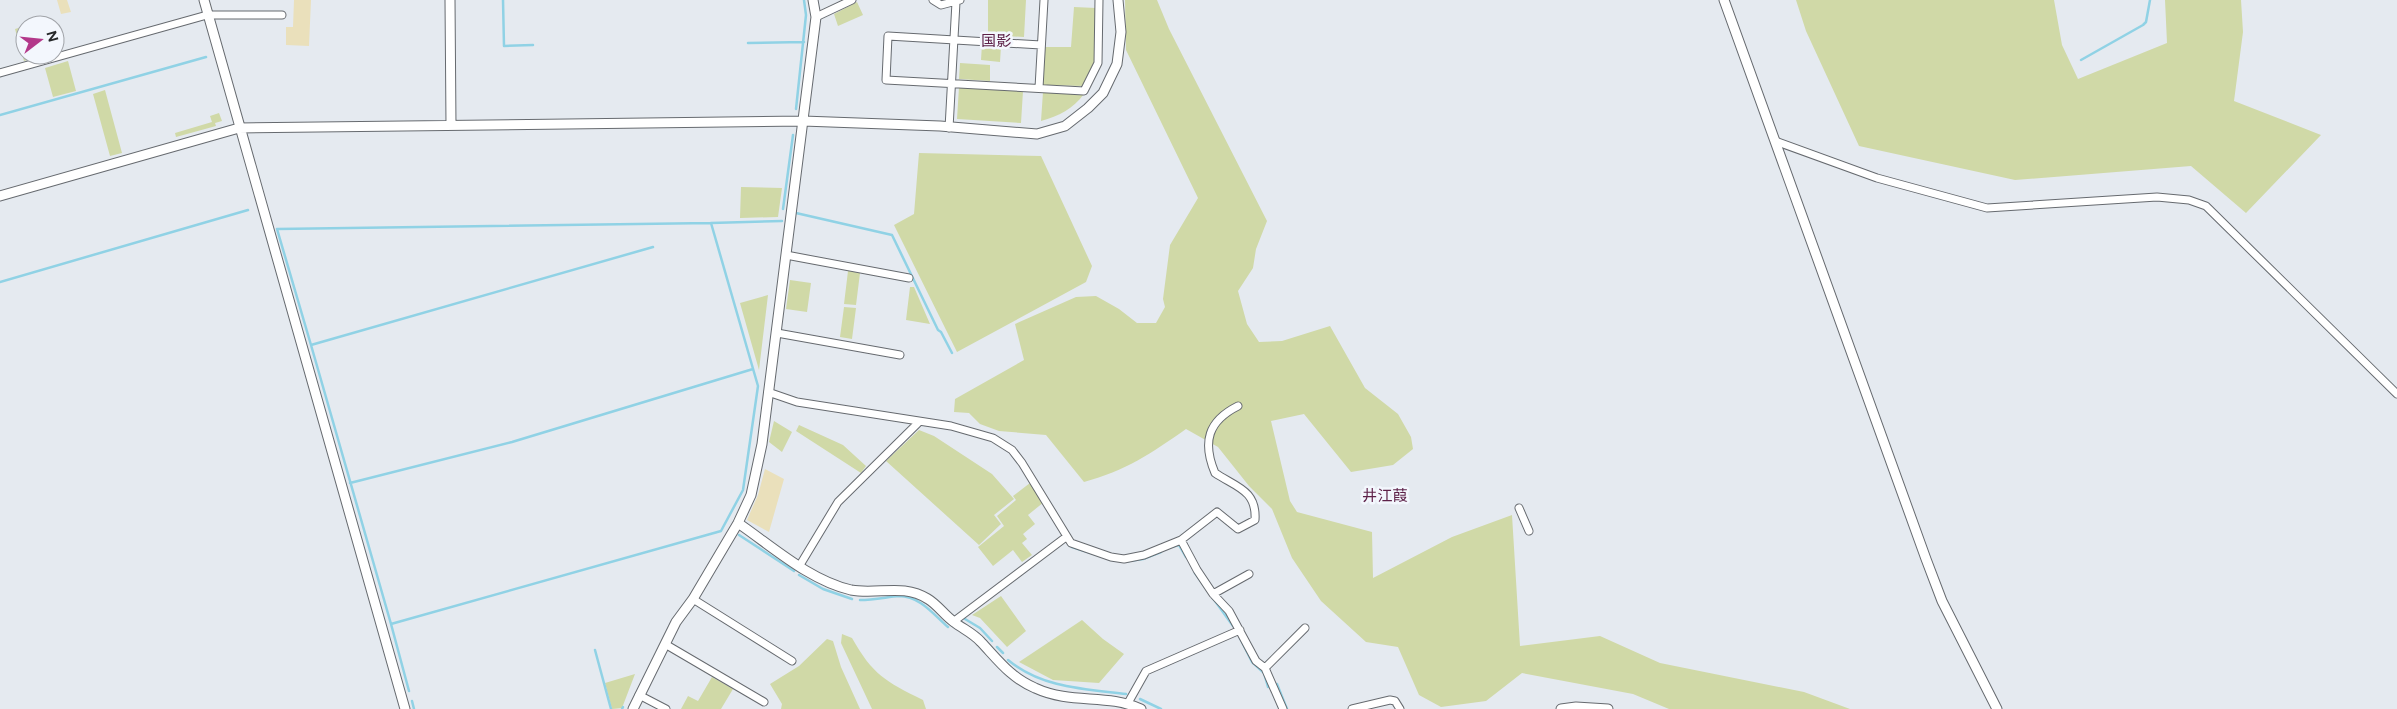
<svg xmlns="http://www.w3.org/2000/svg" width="2397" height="709" viewBox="0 0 2397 709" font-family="Figtree,'Noto Sans JP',sans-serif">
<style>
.green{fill:#d0d9a7}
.sand{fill:#eae0bb}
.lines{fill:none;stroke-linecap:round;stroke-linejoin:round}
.stream{stroke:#90d2e5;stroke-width:2.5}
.minor-casing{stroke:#666a6f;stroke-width:9}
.tertiary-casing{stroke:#666a6f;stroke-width:11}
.minor{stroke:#fff;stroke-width:7}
.tertiary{stroke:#fff;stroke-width:9}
.labels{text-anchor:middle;stroke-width:5;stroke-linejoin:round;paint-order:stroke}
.quarter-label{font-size:15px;fill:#5d2148;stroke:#f3f7fd}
</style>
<rect width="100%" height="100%" fill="#e5eaf0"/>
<path class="green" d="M988 0H1026L1024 37 988 35Z
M1125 0H1157L1169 29 1267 221 1256 249 1253 268 1238 291 1247 324 1259 342 1282 341 1330 326 1365 388 1398 414 1411 437 1413 449 1393 465 1351 472 1304 414 1271 421 1290 501 1297 512 1372 532 1373 578 1452 537 1512 515 1520 646 1600 636 1660 663 1804 692 1850 709H1669L1633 694 1522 673 1486 701 1441 707 1419 695 1398 647 1366 642 1321 601 1292 558 1272 509 1249 486 1218 447 1186 429C1152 453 1125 471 1084 482L1046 435 999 431 980 424 969 413 954 412 955 399 1024 360 1015 324 1076 297 1096 296 1119 309 1137 323H1156L1165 307 1163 299 1170 245 1198 198 1126 50Z
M1796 0H2054L2062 45 2078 79 2167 43 2165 0H2241L2243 32 2234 101 2321 135 2246 213 2191 166 2015 180 1859 146 1806 31Z
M857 2 863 15 838 26 834 14Z
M1074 7 1096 8 1095 61 1083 86 1042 85 1044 47H1071Z
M25 26V55H37L38 57 24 61 15 29Z
M982 44 1001 46 1000 62 981 60Z
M68 61 76 91 53 97 45 68Z
M960 63 990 65V81L959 79Z
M959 87 1023 91 1021 123 957 119Z
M105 90 122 153 110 156 93 94Z
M1043 92 1084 94C1073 109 1059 116 1041 121Z
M219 113 222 121 215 123 216 126 176 137 175 133 212 122 210 116Z
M919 153 1041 156 1092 266 1086 282 957 352 894 225 914 214Z
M741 187 782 188 778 217 740 218Z
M848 271 860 273 856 305 844 304Z
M790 280 811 283 807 312 786 309Z
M910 287H914L930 324 906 320Z
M768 295 759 370 740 303Z
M844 307 856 308 852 339 840 337Z
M774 421 792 432 782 452 769 442Z
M799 425 843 445 866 466 861 473 796 431Z
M919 430 934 436 992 474 1014 499 994 515 1001 524 979 545 886 461Z
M1030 483 1044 502 1028 515 1035 524 1023 534 1027 539 1022 543 1032 555 1022 562 1013 550 993 566 978 547 1004 526 997 516 1016 500 1013 496Z
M1001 596 1026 631 1007 647 980 618 972 615Z
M1082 620 1103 639 1124 654 1099 683 1053 680 1019 662Z
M842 634 852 638C873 675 885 681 923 700L926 709H872L841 643Z
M827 639 833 641 841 667 860 709H781L782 704 770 684 799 666Z
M635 674 622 708 612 709 605 683Z
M712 677 733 689 721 709H681L688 696 698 701Z"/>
<path class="sand" d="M57 0H67L71 12 61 14Z
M294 0H311L309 46 286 45V27H293Z
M765 469 784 479 769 532 747 520 758 495Z"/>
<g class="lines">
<path class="stream" d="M503 0 504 46 533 45
M748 43 804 42
M2081 60 2143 25 2146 22 2150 0
M796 109 806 15 804 0
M0 115 206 57
M783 209 793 135
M796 213 892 235 938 330 941 332 952 353
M653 247 311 345 391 624 721 531 743 490 758 386 711 223 782 221
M0 282 248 210
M311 345 277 229 711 223
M350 483 512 442 753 369
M739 535 794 571
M1072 547 1113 560
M1171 547 1179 545 1186 557
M1128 561 1143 559 1161 552
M1195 573 1233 626
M799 575 823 589 852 599
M860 600C874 600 887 597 899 596 920 596 934 615 948 627
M965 619 980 628 992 641
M391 624 409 691
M1240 638 1252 662 1264 673 1268 687
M997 647 1003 653
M595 650 611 709
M1008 660C1042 688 1084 689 1126 694
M1277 684 1287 709
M1140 699 1161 709
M412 701 414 709
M622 709 623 707"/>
<g class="minor-casing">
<path id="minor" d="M933 0 941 5 960 0
M816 17 852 0
M1041 45 888 36 886 80 1084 91 1098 63 1099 0
M0 73 207 15H282
M1039 88 1044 0
M949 128 956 2
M1775 141 1877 178 1987 208 2157 197 2189 200 2206 206 2397 394
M786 255 909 278
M777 333 900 355
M768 392 797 402 951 426 993 438 1012 450 1022 463 1071 543 1111 557 1124 559 1144 555 1181 540 1217 512 1238 529 1255 520C1257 490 1236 487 1215 473 1202 442 1208 421 1238 406
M1519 508 1529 531
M1181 540 1197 570 1213 594 1229 611 1256 661 1265 668 1283 709
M800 565 838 502 918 423
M1213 594 1249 574
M693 599 792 661
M953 622 1066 537
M665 644 764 702
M1265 668 1305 628
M639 695 666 709
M1128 703 1146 671 1240 630
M1352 709 1390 700 1395 701 1400 709"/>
</g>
<g class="tertiary-casing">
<path id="tertiary" d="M204 0 405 709
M450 0 451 125
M1724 0 1926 559 1942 601 1997 709
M0 196 239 128 803 121 940 126 1037 134 1065 126 1088 108 1103 93 1117 64 1121 32 1118 0
M738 523C773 547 809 580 851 590 878 595 903 583 928 599 938 605 944 615 954 622 963 629 973 633 981 642 998 660 1011 678 1035 688 1072 705 1106 693 1141 709
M633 709 676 622 693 599 738 523 751 495 762 444 816 17 813 0
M1561 709 1576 707 1608 709"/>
</g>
<use href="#minor" class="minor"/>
<use href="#tertiary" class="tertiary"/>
</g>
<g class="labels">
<g class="quarter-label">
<text x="996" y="46">国影</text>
<text x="1385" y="501">井江葭</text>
</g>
</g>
<g transform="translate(40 40) rotate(74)"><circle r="24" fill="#f3f7fd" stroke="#a1a4a9"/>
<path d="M0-4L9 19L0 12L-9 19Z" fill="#b3388a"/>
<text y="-8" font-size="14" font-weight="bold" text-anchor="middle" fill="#26282a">N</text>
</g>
</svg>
